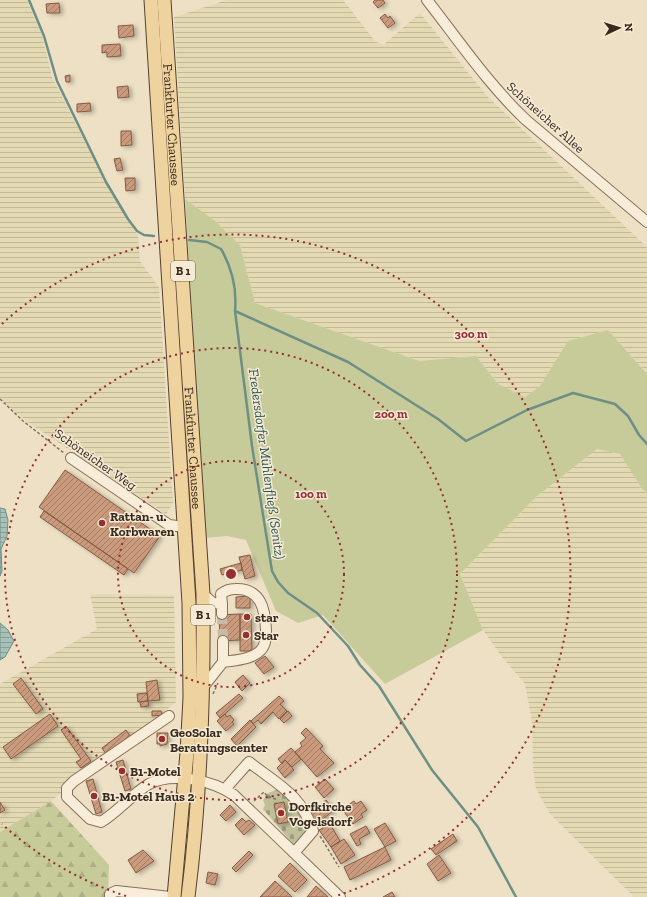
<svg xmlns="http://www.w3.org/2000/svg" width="647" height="897" viewBox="0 0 647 897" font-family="'Zilla Slab',serif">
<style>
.farmland{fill:url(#farmland-rules)}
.grass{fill:#c7cb99}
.forest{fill:url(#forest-firs)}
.cemetery{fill:url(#cemetery-stones)}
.water{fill:url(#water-rules);stroke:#6d8f85}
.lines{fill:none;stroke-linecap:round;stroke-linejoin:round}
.stream{stroke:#6d8f85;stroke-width:2.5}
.building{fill:url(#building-hatch);stroke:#865b42;filter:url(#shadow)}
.minor-tunnel{stroke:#c9bca4;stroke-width:10;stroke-dasharray:10 5;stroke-linecap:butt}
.minor-casing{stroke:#88715b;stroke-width:12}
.major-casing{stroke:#564030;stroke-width:15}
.path{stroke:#88715b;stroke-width:1.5;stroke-dasharray:3 2;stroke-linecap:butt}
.minor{stroke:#f8edd8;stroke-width:10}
.major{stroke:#efd39e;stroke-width:13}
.ring{fill:none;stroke:#952d31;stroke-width:2;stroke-dasharray:2 4}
.poi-dot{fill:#952d31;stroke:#f5ead4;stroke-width:1.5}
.labels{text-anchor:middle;stroke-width:3;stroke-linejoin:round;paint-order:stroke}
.shield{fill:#f5ead4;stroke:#716455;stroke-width:1}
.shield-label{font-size:12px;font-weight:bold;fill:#382a1f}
.street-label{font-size:13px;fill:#382a1f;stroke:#f5ead4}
.poi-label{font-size:13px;font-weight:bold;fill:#382a1f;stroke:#f5ead4;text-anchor:start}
.water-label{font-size:14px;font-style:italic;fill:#2f5854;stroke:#f5ead4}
.centre{fill:#952d31;stroke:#f5ead4;stroke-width:2}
.ring-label{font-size:12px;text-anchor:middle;font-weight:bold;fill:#952d31;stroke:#f5ead4;stroke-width:3;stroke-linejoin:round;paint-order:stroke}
</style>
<defs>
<pattern id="farmland-rules" width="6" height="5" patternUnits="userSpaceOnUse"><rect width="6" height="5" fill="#e3d9b3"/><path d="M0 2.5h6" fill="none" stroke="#c4ba9a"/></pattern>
<pattern id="forest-firs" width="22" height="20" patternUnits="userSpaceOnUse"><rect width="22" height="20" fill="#c7cb99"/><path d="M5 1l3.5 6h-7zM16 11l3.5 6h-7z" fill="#acae83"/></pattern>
<pattern id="cemetery-stones" width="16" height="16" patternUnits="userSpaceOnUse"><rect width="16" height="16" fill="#bdc098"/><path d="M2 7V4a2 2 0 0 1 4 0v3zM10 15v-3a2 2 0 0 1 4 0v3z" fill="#9b9c7b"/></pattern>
<pattern id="water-rules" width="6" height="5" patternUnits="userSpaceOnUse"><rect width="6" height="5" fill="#a7c1b8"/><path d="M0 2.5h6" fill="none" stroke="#899d95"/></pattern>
<pattern id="building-hatch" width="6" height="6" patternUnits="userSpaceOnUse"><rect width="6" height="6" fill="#ca9a7c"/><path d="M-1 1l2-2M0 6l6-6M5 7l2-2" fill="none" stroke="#a57e65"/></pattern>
<filter id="shadow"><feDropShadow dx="3" dy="1.5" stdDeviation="2" flood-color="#0004"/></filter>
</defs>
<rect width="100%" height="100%" fill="#ede0c5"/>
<path class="farmland" d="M0 0H27L42 35 52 77 109 189 138 235 140 261 159 287 173 503 166 514 29 423 0 399Z
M227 0H343L375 41 383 45 420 13 487 96 647 247V374L608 330 568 341 540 386 525 397 498 384 476 356 419 361 255 303 240 245 215 221 185 199 174 17Z
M597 449 620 454 643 490 647 492V897H634L550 814 536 789 533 767 532 721 525 684 502 657 483 630 460 574 537 496Z
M90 594 174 595 176 702 51 801 0 832V684L97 629Z"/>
<path class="grass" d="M185 199 215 221 240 245 255 303 419 361 476 356 498 384 525 397 540 386 568 341 608 330 647 374V492L643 490 620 454 597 449 537 496 460 574 483 630 385 684 323 615 298 623 276 611 246 540 227 536 206 538Z"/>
<path class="forest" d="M51 801 109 865 108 897H0V832Z"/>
<path class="cemetery" d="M282 788 297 801 309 827 294 845 263 809 265 805 263 800 268 793Z"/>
<path class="water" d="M0 508 5 509 8 520 7 536 1 549 2 571 0 576Z
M0 623 8 630 14 641 5 657 0 660Z"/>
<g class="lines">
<path class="stream" d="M29 0 44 36 57 81 106 182 128 219 137 231 144 235 154 236
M189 240 207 242 221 249C232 268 237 289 235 311L252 446 272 571 278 582 288 593 317 613 348 646 360 665 379 686 432 770 478 827 516 897
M235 311 348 362 438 419 466 441 527 410 573 393 615 404 628 416 639 435 647 444"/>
</g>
<path class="building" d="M375 0H383L385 3 378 8 373 2Z
M59 3 60 13H47L46 4Z
M385 14 388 18 390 16 395 23 388 28 380 18Z
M133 25 134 36 119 38 118 26Z
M120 44 121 56 107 57V52L102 53V45Z
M70 75V82H66L65 76Z
M128 86 129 97 118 98 117 87Z
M90 103 91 111 77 112V104Z
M121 131H131L132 145 121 146Z
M120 158 123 170 117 171 114 159Z
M125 178H135V190L126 191Z
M65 470 160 536 134 573 39 507Z
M44 511 128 569 124 575 40 517Z
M250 555 255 576 245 579 239 557Z
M241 563 242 570 222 575 220 569Z
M250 596V608H236V597Z
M240 614H251L252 651H240Z
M240 614V640L220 641 219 615Z
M265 656 274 667 264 674 255 663Z
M243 675 250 683 242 691 235 682Z
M21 678 43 709 36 714 13 684Z
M157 680 160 700 148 701 146 682Z
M147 693 148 701 138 702 137 694Z
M239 694 243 698 220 718 216 713Z
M279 696 284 701 280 704 287 711 279 719 273 712 261 724 258 720 253 724 251 721Z
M148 701 149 706 141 707 140 702Z
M152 711H161L162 715 152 716Z
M288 711 292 716 284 723 280 719Z
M50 714 58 726 11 759 3 747Z
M225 714 227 717 230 715 234 720 232 722 234 724 226 731 217 721Z
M250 720 256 727 237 746 231 739Z
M66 726 91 761 81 768 76 762 81 759 61 730Z
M306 728 323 746 320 749 334 763 317 777 295 752 302 746 300 743 306 738 301 733Z
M126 730 130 736 106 754 102 748Z
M157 733H168L167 744 160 746V744H157Z
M291 748 301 759 292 767 285 760 282 764 278 759Z
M123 760 131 789 125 791 116 762Z
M285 760 294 770 285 778 277 768Z
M93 779 102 812 96 814 86 781Z
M325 779 334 789 324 798 315 787Z
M326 800 334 810 318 823 310 814Z
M354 801 356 804 361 801 367 810 361 814 363 817 353 824 342 809Z
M0 802 5 810 0 813Z
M284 802 288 822 278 824 274 804Z
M230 805 236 812 226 821 220 815Z
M242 818 246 822 249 820 255 825 244 835 235 825Z
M385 823 396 841 385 847 374 829Z
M330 824 340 841 331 847 319 830Z
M366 826 370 833 359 839 361 844 357 846 350 834Z
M453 834 457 841 436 855 431 849Z
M344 839 355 855 341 864 331 847Z
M385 847 391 860 350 880 344 867Z
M143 850 154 861 136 873 128 860Z
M249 851 253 855 236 872 232 868Z
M439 855 451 873 438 881 427 864Z
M290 863 307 880 295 892 278 876Z
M208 872 218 874 215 885 206 883Z
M275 881 292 897H260Z
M316 886 328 897H307Z
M392 892 395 897H383Z"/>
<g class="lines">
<path class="minor-tunnel" d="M222 614 223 641"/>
<g class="minor-casing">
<path id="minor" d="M427 0C459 41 488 84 526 120L647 222
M71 458 169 525 185 527
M203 594 213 603 222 604V614
M222 604 221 594C226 590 229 589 235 589 261 588 265 609 266 630 266 637 266 644 261 650 252 660 235 660 223 662
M204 686 223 662V641
M169 716 74 781 67 788V797L90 819 101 822C119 811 132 794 149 784 173 771 213 781 234 795L340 897
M225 789 249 762C278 785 301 794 313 831L294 853
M110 897V894L116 891 144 894
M143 897 144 894 170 897"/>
</g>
<g class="major-casing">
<g id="major">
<path d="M151 0 189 603 190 698 187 753 174 897"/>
<path id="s1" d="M164 0 203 594C204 698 201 794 188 897"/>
</g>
</g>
<path class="path" d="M0 399 23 421 64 453
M213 694 218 683
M254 801 264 792 267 796 278 800
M320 836 339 867"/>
<use href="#minor" class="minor"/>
<use href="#major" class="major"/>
</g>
<g class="ring">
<circle cx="231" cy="574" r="113"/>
<circle cx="231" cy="574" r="226"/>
<path d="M126 896A339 339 0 0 1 2 824M2 324A339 339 0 1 1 336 896"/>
</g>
<g class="poi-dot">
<circle cx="102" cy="523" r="4"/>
<circle cx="247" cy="617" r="4"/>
<circle cx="246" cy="635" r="4"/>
<circle cx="162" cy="739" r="4"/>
<circle cx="122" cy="771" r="4"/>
<circle cx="94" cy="796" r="4"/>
<circle cx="281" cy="813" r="4"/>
</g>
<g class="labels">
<g class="shield">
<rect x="171" y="261" width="24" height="20" rx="3"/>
<rect x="191" y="605" width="24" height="20" rx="3"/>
</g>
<g class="shield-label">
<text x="183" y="275">B 1</text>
<text x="203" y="619">B 1</text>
</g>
<g class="street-label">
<text transform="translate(546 117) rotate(42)" y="5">Schöneicher Allee</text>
<text dy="5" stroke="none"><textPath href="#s1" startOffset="125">Frankfurter Chaussee</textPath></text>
<text dy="5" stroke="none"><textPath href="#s1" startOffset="449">Frankfurter Chaussee</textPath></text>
<text transform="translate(96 459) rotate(35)" y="5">Schöneicher Weg</text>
</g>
<g class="poi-label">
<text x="110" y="521">Rattan- u.<tspan x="110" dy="15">Korbwaren</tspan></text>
<text x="255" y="622">star</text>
<text x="254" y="640">Star</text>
<text x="170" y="737">GeoSolar<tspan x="170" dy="15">Beratungscenter</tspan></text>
<text x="130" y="776">B1-Motel</text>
<text x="102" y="801">B1-Motel Haus 2</text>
<text x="289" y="811">Dorfkirche<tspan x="289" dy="15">Vogelsdorf</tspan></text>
</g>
<g class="water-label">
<text transform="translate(267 464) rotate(82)" y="5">Fredersdorfer Mühlenfließ (Senitz)</text>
</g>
</g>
<circle cx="231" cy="574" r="6" class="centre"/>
<g class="ring-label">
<text x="471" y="338">300 m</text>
<text x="391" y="418">200 m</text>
<text x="311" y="498">100 m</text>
</g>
<g transform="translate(619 28) rotate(86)" stroke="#f5ead4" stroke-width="3" paint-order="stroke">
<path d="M0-3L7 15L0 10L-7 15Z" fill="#382a1f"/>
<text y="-6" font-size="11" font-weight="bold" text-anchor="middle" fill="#382a1f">N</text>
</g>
</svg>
